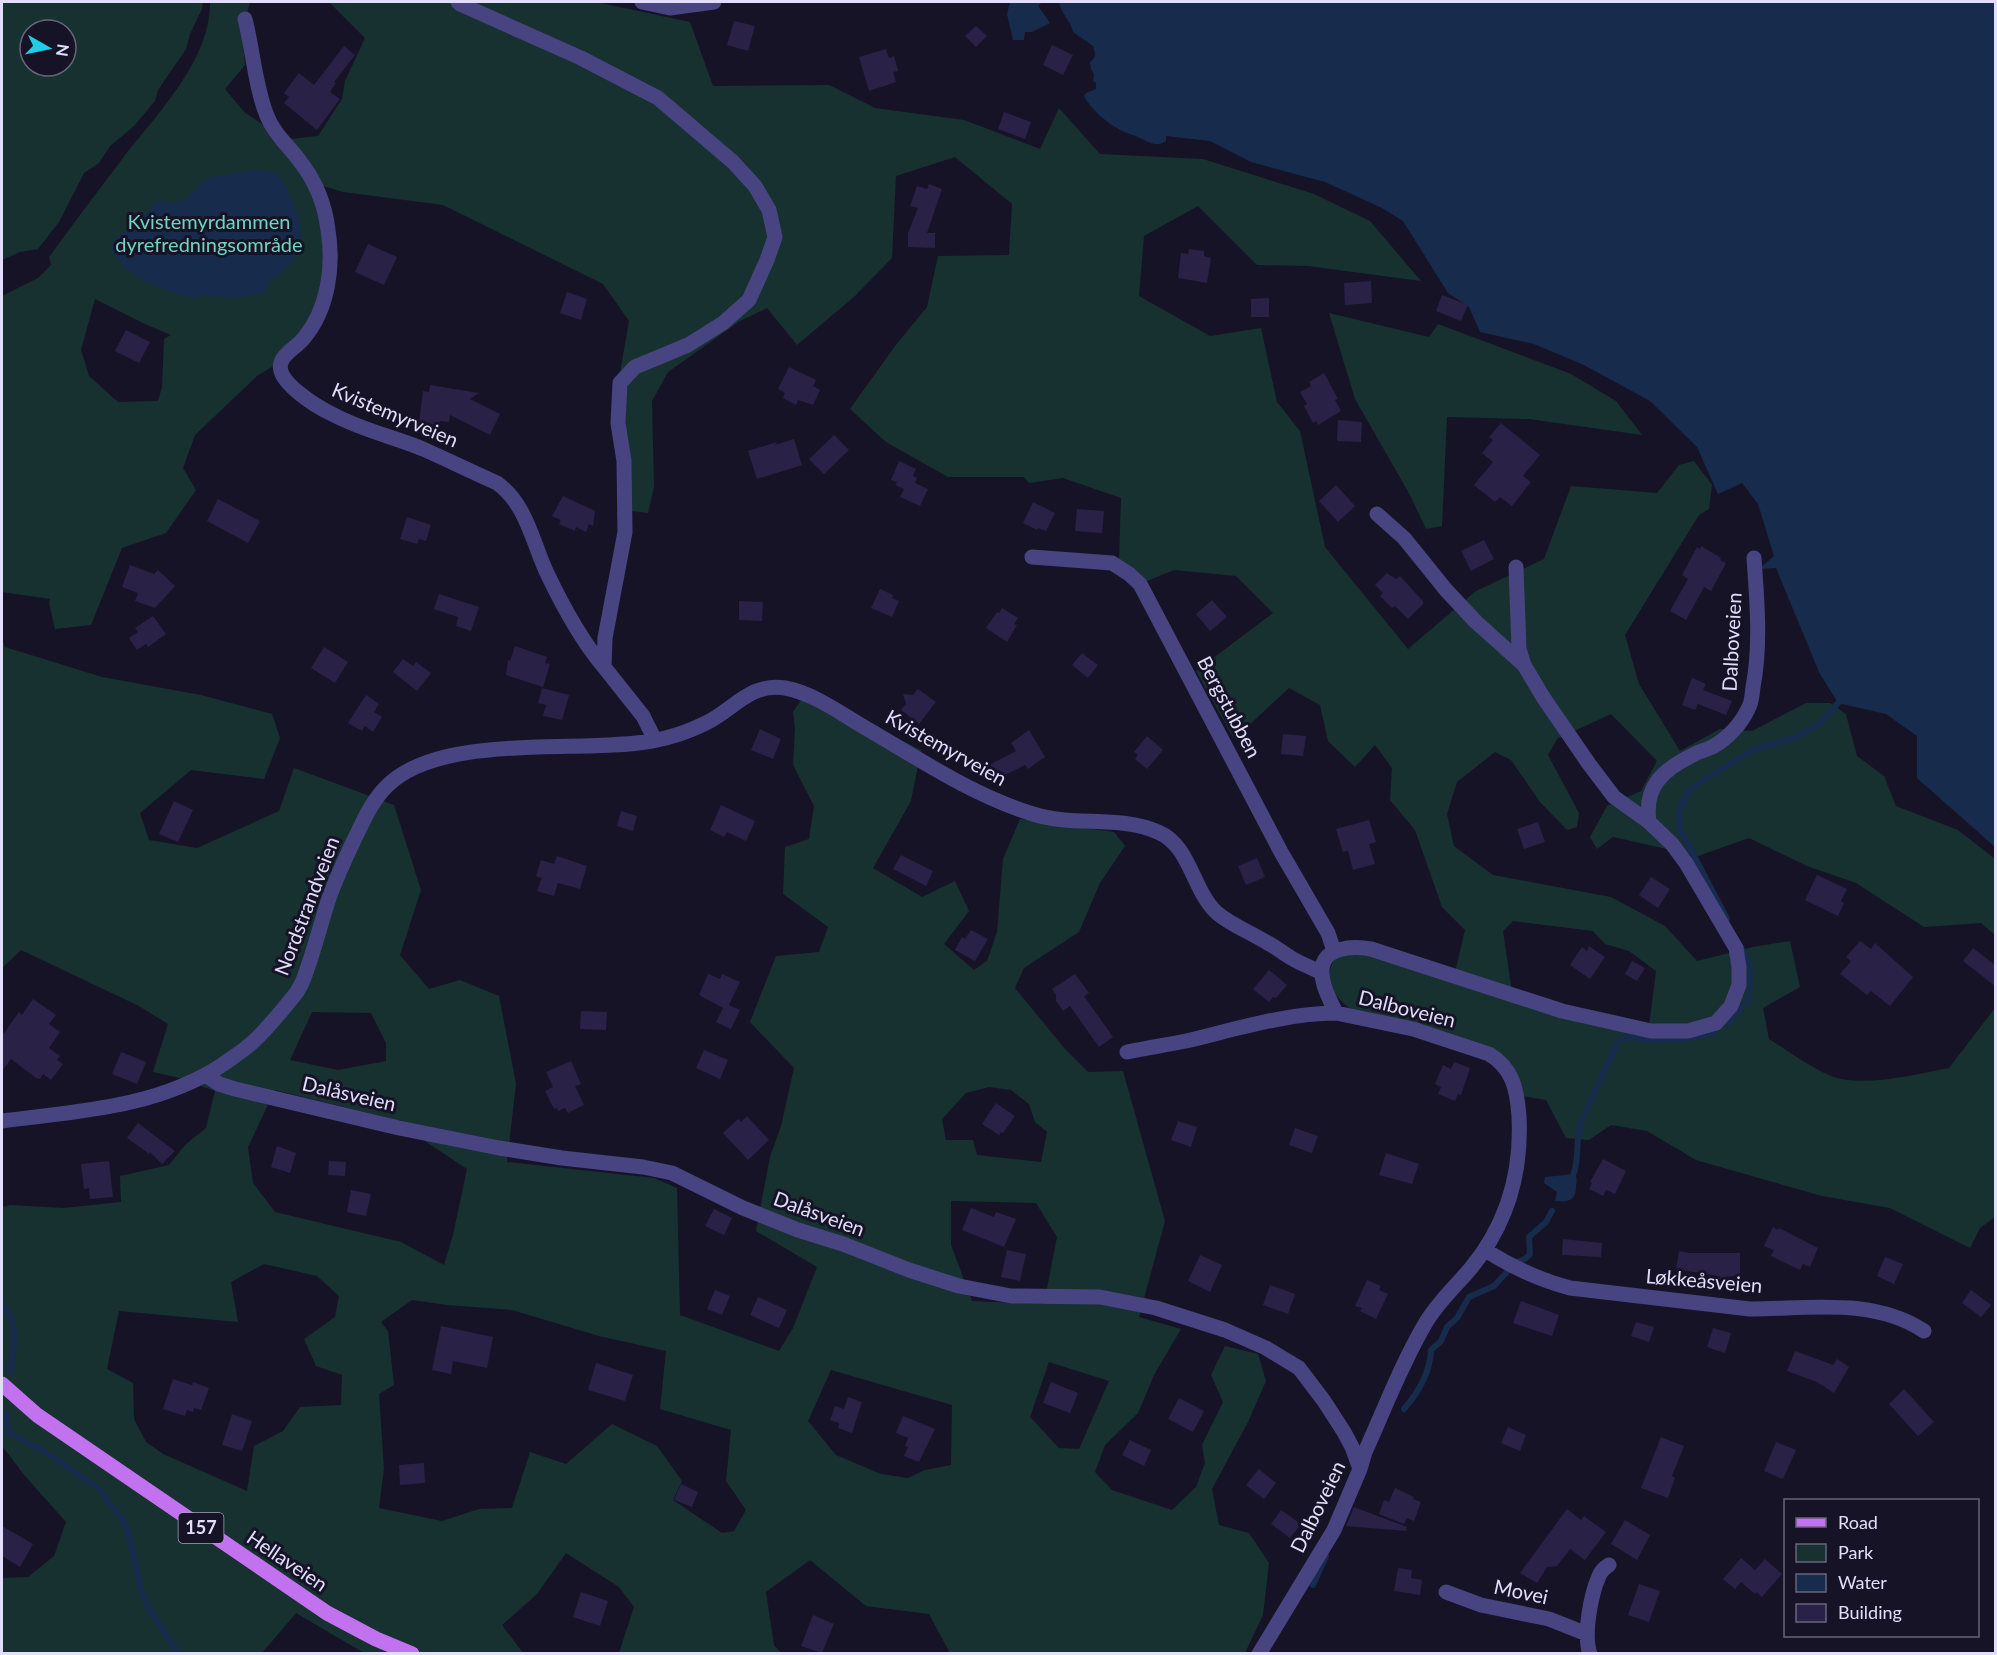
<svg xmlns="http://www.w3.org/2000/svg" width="1997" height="1655" viewBox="0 0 1997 1655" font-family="Lato,sans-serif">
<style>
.green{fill:#173130;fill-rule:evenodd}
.water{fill:#172b4c}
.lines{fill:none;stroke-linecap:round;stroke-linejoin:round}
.stream{stroke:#172b4c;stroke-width:6}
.building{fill:#292146}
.minor{stroke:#474481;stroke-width:15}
.major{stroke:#c271ef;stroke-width:15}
.labels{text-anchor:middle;stroke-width:6;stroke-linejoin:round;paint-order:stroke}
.shield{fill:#171327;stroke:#a4a0bb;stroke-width:1.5}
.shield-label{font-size:18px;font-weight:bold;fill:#e1ddfb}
.park-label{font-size:20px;fill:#70d4bd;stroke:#171327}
.street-label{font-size:20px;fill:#e1ddfb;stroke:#171327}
</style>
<rect width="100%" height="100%" fill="#171327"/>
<path class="green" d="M2 2H203L202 9 190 34 186 49 158 90 155 101 134 126 110 146 99 163 84 173 59 222 38 249 20 252 2 260ZM30 30H66V66H30Z
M210 2H250L242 33 245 65 225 89 245 113 262 124 271 139 285 152 290 139 318 136 342 99 345 81 365 38 329 2H596L690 22 713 86 829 85 875 108 964 120 1040 149 1059 108 1100 154 1203 159 1314 194 1370 221 1421 281 1308 266 1257 265 1198 206 1144 236 1139 296 1210 336 1261 328 1277 402 1300 431 1325 547 1408 649 1476 591 1544 559 1571 486 1657 493 1679 465 1694 461 1712 485 1709 509 1699 515 1625 635 1639 684 1680 751 1720 729 1752 731 1806 703H1830L1846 714 1857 756 1884 776 1896 806 1958 830 1995 859V935L1981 923 1924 927 1856 883 1807 866 1749 838 1698 856 1613 837 1597 849 1590 837 1607 806 1641 791 1657 761 1611 714 1557 739 1548 755 1579 813 1577 827 1567 830 1540 802 1511 760 1495 752 1457 782 1447 814 1454 846 1493 875 1611 897 1665 926 1697 961 1753 947 1790 941 1800 987 1763 1008 1769 1039C1788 1051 1808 1066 1829 1075 1858 1089 1918 1074 1949 1068L1995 1008V1217L1980 1228 1970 1248 1890 1208 1822 1196 1696 1160 1647 1131 1611 1125 1589 1140 1566 1138 1546 1100 1522 1096 1509 1063 1359 1014C1338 1003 1319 981 1336 957L1359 953 1455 972 1465 930 1442 907 1415 830 1390 800 1392 768 1375 745 1355 767 1328 741 1320 705 1289 688 1234 739 1196 671 1273 613 1236 576 1174 570 1147 581 1119 561 1121 498 1063 478 1029 483 1024 477H948L886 442 850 409 895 346 927 307 938 256 1009 255 1012 204 955 157 896 176 892 258 855 296 797 345 767 308 740 321 668 372 652 401 654 487 648 513 632 511 614 427 621 367 629 321 603 284 443 205 343 192 320 185 327 244 316 315 275 365 257 376 195 435 183 468 196 490 166 533 122 548 91 625 55 629 49 603 50 599 2 592V296L38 278 51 265 49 257C73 224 98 191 123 158 157 114 211 60 210 2ZM95 299 145 324 171 335 164 339 162 387 158 401 118 402 89 376 81 350ZM1513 921 1593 931 1605 944 1629 951 1656 971 1649 1026 1512 992 1503 931Z
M1329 313 1429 337 1438 324 1571 374 1616 401 1642 435 1529 419 1447 417 1442 526 1426 529 1410 495 1355 399Z
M2 639 5 647 102 677 201 695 272 714 280 738 264 779 191 770 140 813 149 840 197 848 279 811 294 768 394 805 421 890 400 955 429 989 460 980 499 996 516 1084 507 1162 654 1178 677 1188 680 1315 779 1351 793 1328 817 1267 756 1231 770 1157 781 1126 794 1068 750 1022 776 956 819 952 828 927 783 894 785 847 809 839 814 806 793 765 795 728 793 712 806 693 921 750 911 801 873 868 922 897 955 881 969 911 944 944 974 970 987 961 997 932 1003 859 1020 819 1114 832 1125 846 1100 883 1079 932 1024 968 1015 988 1065 1049 1088 1072 1123 1071 1165 1221 1139 1317 1181 1329 1154 1375 1138 1413 1105 1445 1095 1472 1112 1490 1172 1510 1196 1487 1205 1463 1202 1445 1223 1402 1211 1375 1225 1346 1258 1354 1266 1381 1248 1422 1212 1489 1219 1525 1249 1533 1269 1563 1263 1615 1245 1653H950L929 1614 866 1606 810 1560 766 1592 774 1645 781 1653H619L634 1607 619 1587 566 1553 537 1594 502 1625 523 1653H364L296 1613 262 1653H2V1578L28 1577 54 1556 66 1522 25 1476 2 1446V1207L10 1205 63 1208 121 1202 120 1176 169 1165 186 1144 206 1128 215 1091 180 1078 153 1072 168 1024 139 1006 21 950 2 968ZM312 1012 371 1013 386 1043V1061L338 1070 290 1060ZM989 1087 1011 1090 1029 1104 1035 1122 1047 1132 1041 1162 977 1155 973 1140H946L942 1119 966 1093ZM275 1090 425 1127V1141L467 1169 453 1235 444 1265 401 1242 275 1212 253 1183 248 1147ZM951 1201 1036 1203 1057 1237 1044 1304 972 1301 951 1245ZM264 1264 317 1276 339 1296 335 1317 304 1339 316 1366 342 1375 341 1405 300 1407 283 1431 254 1446 247 1491 163 1454 146 1442 134 1419 133 1383 107 1369 119 1311 238 1322 231 1282ZM412 1300 447 1305 512 1310 599 1336 666 1351 660 1409 731 1430 726 1481 746 1510 734 1531 722 1533 673 1500 682 1481 657 1446 612 1424 566 1464 530 1452 512 1508 479 1509 442 1521 379 1508 384 1469 379 1394 394 1385 388 1331 381 1322ZM1049 1362 1109 1381 1079 1449 1059 1448 1030 1417ZM831 1370 952 1405 951 1465 925 1470 908 1478 881 1474 836 1455 808 1421Z"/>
<path class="water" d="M1010 2H1042L1038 6 1050 23 1032 32H1025L1024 40H1013L1007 14Z
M1059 2H1995V847L1917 778V736L1886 714 1838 703 1819 672 1776 568 1759 569 1774 556 1758 504 1742 483 1718 494 1697 447 1650 401 1584 365 1534 344 1480 332 1469 307 1448 293 1403 221 1382 208 1325 182 1251 162 1210 141 1166 136V141C1156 148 1149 142 1140 138 1134 135 1128 134 1122 131 1107 123 1092 111 1084 96L1086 93 1096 89V83L1093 81 1094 74 1091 69 1090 62C1097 57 1095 53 1093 46L1073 32C1071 21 1061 14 1059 2Z
M256 169 277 173C303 211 317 254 269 281L265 292 240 298 201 296 195 299C167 290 120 279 111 247L116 237 140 222 156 201 162 200 174 203 184 201 207 178Z
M1575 1174C1578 1180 1576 1182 1576 1188 1575 1202 1567 1202 1555 1201L1557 1192 1544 1183 1545 1177Z"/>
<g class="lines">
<path class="stream" d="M1727 919 1679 827 1680 807 1691 788 1755 749 1794 738 1818 725 1838 703
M1728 1024 1749 1000 1751 967 1741 947
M1571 1179C1580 1165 1575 1140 1581 1123 1592 1096 1606 1069 1618 1041 1630 1035 1637 1040 1651 1040 1672 1041 1694 1039 1714 1033
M1519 1261 1525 1259 1530 1254 1529 1237 1546 1222 1552 1211
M2 1305C21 1321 13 1351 10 1372
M1404 1409C1418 1393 1430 1372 1431 1350L1441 1341 1447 1327 1457 1318 1469 1297 1494 1286 1508 1271
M7 1414 8 1432 53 1457 99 1489 126 1524 142 1593 147 1605 179 1654
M1313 1585 1326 1556"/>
</g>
<path class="building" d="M734 21 755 26 748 51 727 45Z
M976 26 987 36 976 47 965 36Z
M1052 45 1073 55 1063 75 1043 65Z
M344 46 355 55 334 82 336 83 330 92 340 99 317 130 284 103 289 97 284 93 299 73 314 85Z
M886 49 889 58 894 56 898 71 893 72 896 82 869 91 859 57Z
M1004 112 1031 122 1025 139 998 129Z
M929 184 942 189 927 233H935V248L908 247V233L918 208 910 206 917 186 927 189Z
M368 244 397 257 384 285 355 272Z
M1189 249 1204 251V256L1211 258 1207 283 1178 278 1181 253 1188 254Z
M1371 281 1372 303 1345 305 1344 283Z
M567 292 587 299 581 320 560 313Z
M1442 295 1468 305 1461 321 1436 311Z
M1269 298V317H1251V299Z
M126 330 150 342 139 363 115 351Z
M789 367 816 380 813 386 820 390 813 405 798 400 796 405 783 398 785 393 778 389Z
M1324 373 1338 399 1335 400 1341 411 1318 425 1316 421 1313 423 1304 406 1307 404 1300 392 1311 386 1309 382Z
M430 385 479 393 470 399 500 414 490 435 450 415 449 422 440 421 439 426 419 423 423 391 429 392Z
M1338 420 1362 422 1361 442 1337 441Z
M1501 423 1540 455 1523 476 1531 482 1512 506 1500 497 1495 502 1474 485 1493 462 1482 453 1493 440 1489 437Z
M834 435 849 450 824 474 809 459Z
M794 439 802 465 757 479 748 451 777 442 775 445Z
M899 461 916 469 913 476 917 478 915 483 928 489 920 506 900 497 904 489 895 485 897 482 891 480Z
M1336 485 1355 506 1338 522 1319 501Z
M563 496 595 511 593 526 589 524 586 532 576 527 575 531 559 524 561 520 552 516Z
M218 499 260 521 248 543 207 521Z
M1033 502 1055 513 1046 531 1038 528 1037 530 1023 523Z
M1077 509 1104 511 1102 533 1075 531Z
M407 517 431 525 426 541 419 539 417 544 400 539Z
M1484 540 1494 559 1471 571 1461 551Z
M1701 546 1721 558 1720 560 1726 563 1711 591 1704 587 1686 620 1670 611 1688 579 1682 575 1697 547 1700 549Z
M130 565 154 574 158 570 175 586 155 608 135 601 138 593 122 587Z
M1387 573 1396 579 1400 576 1423 601V604L1408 619 1395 606 1392 608 1380 596 1383 593 1375 585Z
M880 589 893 595 892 598 899 601 892 617 871 608Z
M439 594 479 607 471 631 456 626 458 617 434 609Z
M1212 600 1227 617 1210 631 1196 614Z
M739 601 763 602 762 621 739 620Z
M1002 608 1018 618 1014 624 1017 625 1007 642 986 628 997 612 999 613Z
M153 616 166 634 148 647 146 644 137 650 129 638 138 632 135 628Z
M515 646 547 657 545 663 550 664 543 687 506 675 508 660 510 661Z
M324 647 348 662 335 683 311 668Z
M1082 653 1098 665 1088 678 1072 665Z
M403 659 413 666 416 662 431 673 417 691 393 672Z
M1692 678 1706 684 1703 690 1732 701 1726 715 1698 704 1695 710 1682 705Z
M542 688 569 695 562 720 543 716 546 705 538 703Z
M918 689 936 702 919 724 901 710 906 704 903 694 913 695Z
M366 695 379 704 374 712 382 717 373 732 365 726 362 731 348 723Z
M760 729 781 739 773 759 751 750Z
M1029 730 1045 757 1028 769 1025 765 997 779 989 765 1016 751 1011 743Z
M1283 734 1306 736 1303 756 1281 754Z
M1147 736 1163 750 1147 769 1135 759 1138 755 1134 752Z
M174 801 193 810 178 842 159 834Z
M721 805 755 821 746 841 727 832 724 837 710 830Z
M621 811 637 816 633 831 617 826Z
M1369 820 1376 842 1369 844 1375 864 1353 870 1348 851 1343 852 1336 829Z
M1538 822 1545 842 1524 849 1517 829Z
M901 855 933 871 926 886 893 869Z
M557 856 587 866 580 889 558 883 554 896 537 891 542 878 536 876 541 860 554 864Z
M1257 858 1265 877 1246 885 1238 866Z
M1817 875 1847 889 1841 901 1844 903 1838 916 1805 900Z
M1651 877 1670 889 1658 908 1639 895Z
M971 930 988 939 975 961 955 950 962 937 965 939Z
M1860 941 1871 949 1875 943 1913 977 1890 1006 1871 991 1867 995 1840 974 1851 961 1846 957Z
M1589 946 1605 957 1590 979 1570 965 1582 947 1587 951Z
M1973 948 1995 965V986L1963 961Z
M1632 961 1645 968 1637 981 1625 974Z
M1269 970 1287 985 1276 998 1273 997 1269 1002 1253 989Z
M708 974 720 979 722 974 740 982 729 1005 740 1010 731 1029 716 1022 723 1008 699 995Z
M1075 974 1089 993 1084 996 1113 1037 1099 1047 1070 1006 1063 1011 1056 1001V995L1052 989Z
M33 999 56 1015 49 1024 60 1032 49 1048 60 1056 57 1060 63 1064 51 1080 43 1074 40 1079 36 1078 11 1059 2 1071V1036L19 1012 22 1015Z
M581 1011 607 1012 606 1030 580 1029Z
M704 1050 728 1060 720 1079 696 1068Z
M121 1052 146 1062 137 1084 112 1074Z
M571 1061 581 1084 575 1086 584 1105 568 1113 565 1108 558 1111 557 1108 554 1109 545 1091 553 1087 546 1072Z
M1454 1062 1470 1068 1461 1095 1458 1094 1455 1101 1438 1094 1441 1087 1435 1084 1443 1065 1451 1069Z
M996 1103 1015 1116 1003 1133 1001 1132 999 1135 982 1124Z
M747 1116 769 1140 748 1160 723 1133 738 1119 741 1122Z
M1178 1121 1197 1127 1191 1147 1171 1140Z
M138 1123 175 1151 162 1164 150 1152 149 1154 127 1138Z
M1295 1128 1318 1136 1312 1153 1289 1145Z
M277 1146 296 1153 290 1173 271 1167Z
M1386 1153 1419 1164 1412 1184 1379 1175Z
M1603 1159 1626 1171 1615 1194 1606 1190 1603 1196 1589 1189 1592 1183 1590 1182Z
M109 1161 113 1197 90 1199 89 1188 84 1189 81 1164Z
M329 1161 346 1162 345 1176 328 1175Z
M351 1190 371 1194 366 1216 347 1212Z
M971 1208 994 1217 996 1212 1016 1219 1004 1247 962 1230Z
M714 1209 732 1218 724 1235 705 1226Z
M1773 1227 1778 1230 1779 1228 1818 1248 1810 1267 1803 1264 1800 1270 1771 1256 1774 1250 1764 1246Z
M1563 1239 1602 1243 1601 1257 1562 1255Z
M1007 1250 1026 1254 1020 1281 1001 1277Z
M1679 1251 1689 1253H1740V1275L1719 1278 1718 1276 1676 1269Z
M1200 1255 1222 1265 1210 1292 1188 1281Z
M1885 1257 1903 1264 1894 1284 1877 1276Z
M1367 1280 1381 1286 1379 1290 1388 1294 1376 1319 1360 1311 1362 1308 1355 1306Z
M1270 1285 1295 1294 1288 1314 1263 1305Z
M715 1290 730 1296 722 1315 707 1309Z
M1971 1290 1991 1305 1981 1317 1962 1303Z
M758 1297 787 1310 779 1328 750 1315Z
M1521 1301 1559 1315 1552 1336 1513 1323Z
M1636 1322 1654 1327 1649 1342 1631 1336Z
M441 1326 493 1337 487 1368 453 1361 451 1374 432 1370Z
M1713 1328 1731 1333 1725 1353 1707 1347Z
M1795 1351 1833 1365 1837 1359 1849 1367 1834 1393 1817 1382 1787 1371Z
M596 1363 633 1375 625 1401 588 1390Z
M173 1379 192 1385 193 1382 209 1388 201 1410 194 1408 193 1412 187 1410 185 1416 163 1409Z
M1051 1382 1078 1393 1070 1413 1043 1403Z
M1904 1389 1934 1422 1918 1436 1889 1404Z
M848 1397 862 1402 852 1433 838 1428 839 1423 830 1420 835 1406 844 1409Z
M1179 1398 1204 1411 1193 1432 1168 1419Z
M232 1414 252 1421 242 1451 222 1445Z
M903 1416 935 1429 919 1462 904 1456 908 1447 905 1446 908 1438 896 1433Z
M1508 1427 1526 1435 1520 1451 1501 1443Z
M1661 1437 1684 1446 1672 1476 1675 1478 1668 1498 1641 1488Z
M1130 1440 1151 1450 1144 1466 1122 1455Z
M1776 1442 1796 1450 1783 1479 1764 1471Z
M424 1463 425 1483 400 1485 399 1465Z
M1259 1469 1276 1483 1264 1499 1246 1485Z
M681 1484 698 1492 692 1507 674 1500Z
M1395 1488 1414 1497 1413 1499 1421 1502 1414 1521 1407 1518 1404 1524 1379 1514 1384 1500 1389 1502Z
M1354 1507 1407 1527 1406 1531 1346 1526Z
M1567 1509 1581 1520 1584 1516 1606 1532 1585 1560 1570 1549 1557 1566 1547 1567 1537 1583 1520 1573Z
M1281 1510 1301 1524 1290 1538 1271 1524Z
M1625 1520 1650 1535 1637 1560 1611 1544Z
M2 1526 33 1544 20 1567 2 1556Z
M1741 1558 1755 1570 1765 1559 1782 1574 1762 1597 1757 1592 1755 1594 1741 1582 1735 1589 1723 1579Z
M1398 1568 1412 1570 1411 1578 1422 1580 1420 1595 1394 1591Z
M1639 1584 1660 1591 1649 1622 1628 1615Z
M581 1592 608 1601 600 1626 573 1617Z
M813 1615 834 1624 822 1653 801 1646Z"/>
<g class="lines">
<path class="minor" d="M458 2 460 4 581 58 658 98 733 162 755 186 769 210 775 237 767 260 749 300 723 323 688 345 635 367 620 383 618 423 624 461 625 532 605 638 604 667 643 716 655 740
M642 2 670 8 714 2
M245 19C253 50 255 86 267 116 274 134 288 145 299 160 315 180 325 205 328 230 334 267 328 309 304 338 298 346 287 351 282 360 271 380 319 408 334 415 362 430 394 437 423 449 448 460 472 472 497 483 526 504 532 540 546 571 562 605 580 639 604 667
M1032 557 1112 563 1129 574 1140 584 1281 852 1328 933 1334 951
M1516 567 1519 649 1524 665
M1649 822C1644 787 1662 770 1693 755 1699 751 1707 750 1714 746 1728 738 1741 724 1748 709 1752 703 1752 694 1753 687 1761 645 1757 601 1754 558
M1336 1013C1330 1000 1322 986 1322 972 1321 946 1354 946 1371 949L1562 1011 1651 1031H1688L1716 1023 1731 1006 1739 985V967L1736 948 1686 863 1672 844 1649 822 1614 797 1589 764 1543 697 1524 665 1476 622 1446 590 1404 538 1377 514
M1127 1052C1146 1048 1166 1045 1186 1041 1233 1030 1287 1013 1336 1013L1413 1029 1489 1054C1513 1068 1517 1090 1519 1116 1522 1172 1507 1224 1471 1268 1455 1287 1437 1303 1425 1324 1401 1365 1384 1410 1365 1452L1360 1469 1334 1530 1259 1654
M206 1075 219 1084 235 1089 399 1128 499 1148 562 1158 643 1167 672 1173 743 1208 798 1230 843 1244 909 1270 959 1286 1011 1296 1100 1297 1156 1308 1225 1330 1266 1348 1299 1368 1324 1401 1344 1432 1352 1447 1360 1469
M2 1121C78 1111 156 1108 222 1065 233 1057 245 1050 255 1040 270 1026 284 1008 297 992L302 983C313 955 320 926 329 898 336 879 345 859 354 840 364 820 371 802 387 786 441 732 580 754 652 741 669 738 690 731 706 723 733 710 751 682 785 688 813 693 840 713 864 727 919 759 972 795 1033 814 1074 827 1119 815 1158 832 1191 846 1192 890 1217 913 1231 925 1250 932 1266 942 1276 947 1284 954 1293 959 1302 964 1312 968 1322 973
M1485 1250C1512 1267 1539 1280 1570 1288L1750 1309C1807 1309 1873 1297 1924 1331
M1446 1592 1481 1605 1549 1619 1587 1634
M1590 1654C1583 1635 1591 1594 1599 1576 1601 1571 1604 1568 1609 1565"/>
<path class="major" d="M2 1384 37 1415 327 1613 376 1639 412 1654"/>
</g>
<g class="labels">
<rect class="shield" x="178.5" y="1513" width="45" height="30" rx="4.5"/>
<g class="shield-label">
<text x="201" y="1534">157</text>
</g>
<g class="park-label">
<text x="209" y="229">Kvistemyrdammen<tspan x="209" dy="23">dyrefredningsområde</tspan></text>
</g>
<g class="street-label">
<text transform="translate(395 415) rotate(23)" y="7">Kvistemyrveien</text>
<text transform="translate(1732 642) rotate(-87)" y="7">Dalboveien</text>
<text transform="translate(1229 707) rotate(62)" y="7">Bergstubben</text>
<text transform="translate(946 748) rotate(29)" y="7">Kvistemyrveien</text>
<text transform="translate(307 906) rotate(-69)" y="7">Nordstrandveien</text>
<text transform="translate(1407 1009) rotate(14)" y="7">Dalboveien</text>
<text transform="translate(349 1094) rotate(13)" y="7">Dalåsveien</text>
<text transform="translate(819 1214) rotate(20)" y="7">Dalåsveien</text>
<text transform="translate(1704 1281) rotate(5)" y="7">Løkkeåsveien</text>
<text transform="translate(1318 1507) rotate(-64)" y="7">Dalboveien</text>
<text transform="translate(287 1561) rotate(34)" y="7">Hellaveien</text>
<text transform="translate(1521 1592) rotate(12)" y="7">Movei</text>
</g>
</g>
<rect width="1997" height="1655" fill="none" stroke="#e1ddfb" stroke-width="6"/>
<rect x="1784" y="1499" width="195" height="138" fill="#171327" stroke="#68647c" stroke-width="1.5"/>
<rect x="1796" y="1518" width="30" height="9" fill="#c271ef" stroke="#68647c" stroke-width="1.5"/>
<text x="1838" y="1529" font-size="18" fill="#e1ddfb">Road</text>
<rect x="1796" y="1544" width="30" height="18" fill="#173130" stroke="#68647c" stroke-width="1.5"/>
<text x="1838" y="1559" font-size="18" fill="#e1ddfb">Park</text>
<rect x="1796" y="1574" width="30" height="18" fill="#172b4c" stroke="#68647c" stroke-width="1.5"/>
<text x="1838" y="1589" font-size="18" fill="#e1ddfb">Water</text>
<rect x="1796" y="1604" width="30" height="18" fill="#292146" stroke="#68647c" stroke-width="1.5"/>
<text x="1838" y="1619" font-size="18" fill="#e1ddfb">Building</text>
<g transform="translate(48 48) rotate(99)"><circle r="28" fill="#171327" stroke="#68647c" stroke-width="1.5"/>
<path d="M0-4.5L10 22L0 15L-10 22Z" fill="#1fcee6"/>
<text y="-9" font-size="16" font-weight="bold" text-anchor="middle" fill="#e1ddfb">N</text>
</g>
</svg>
